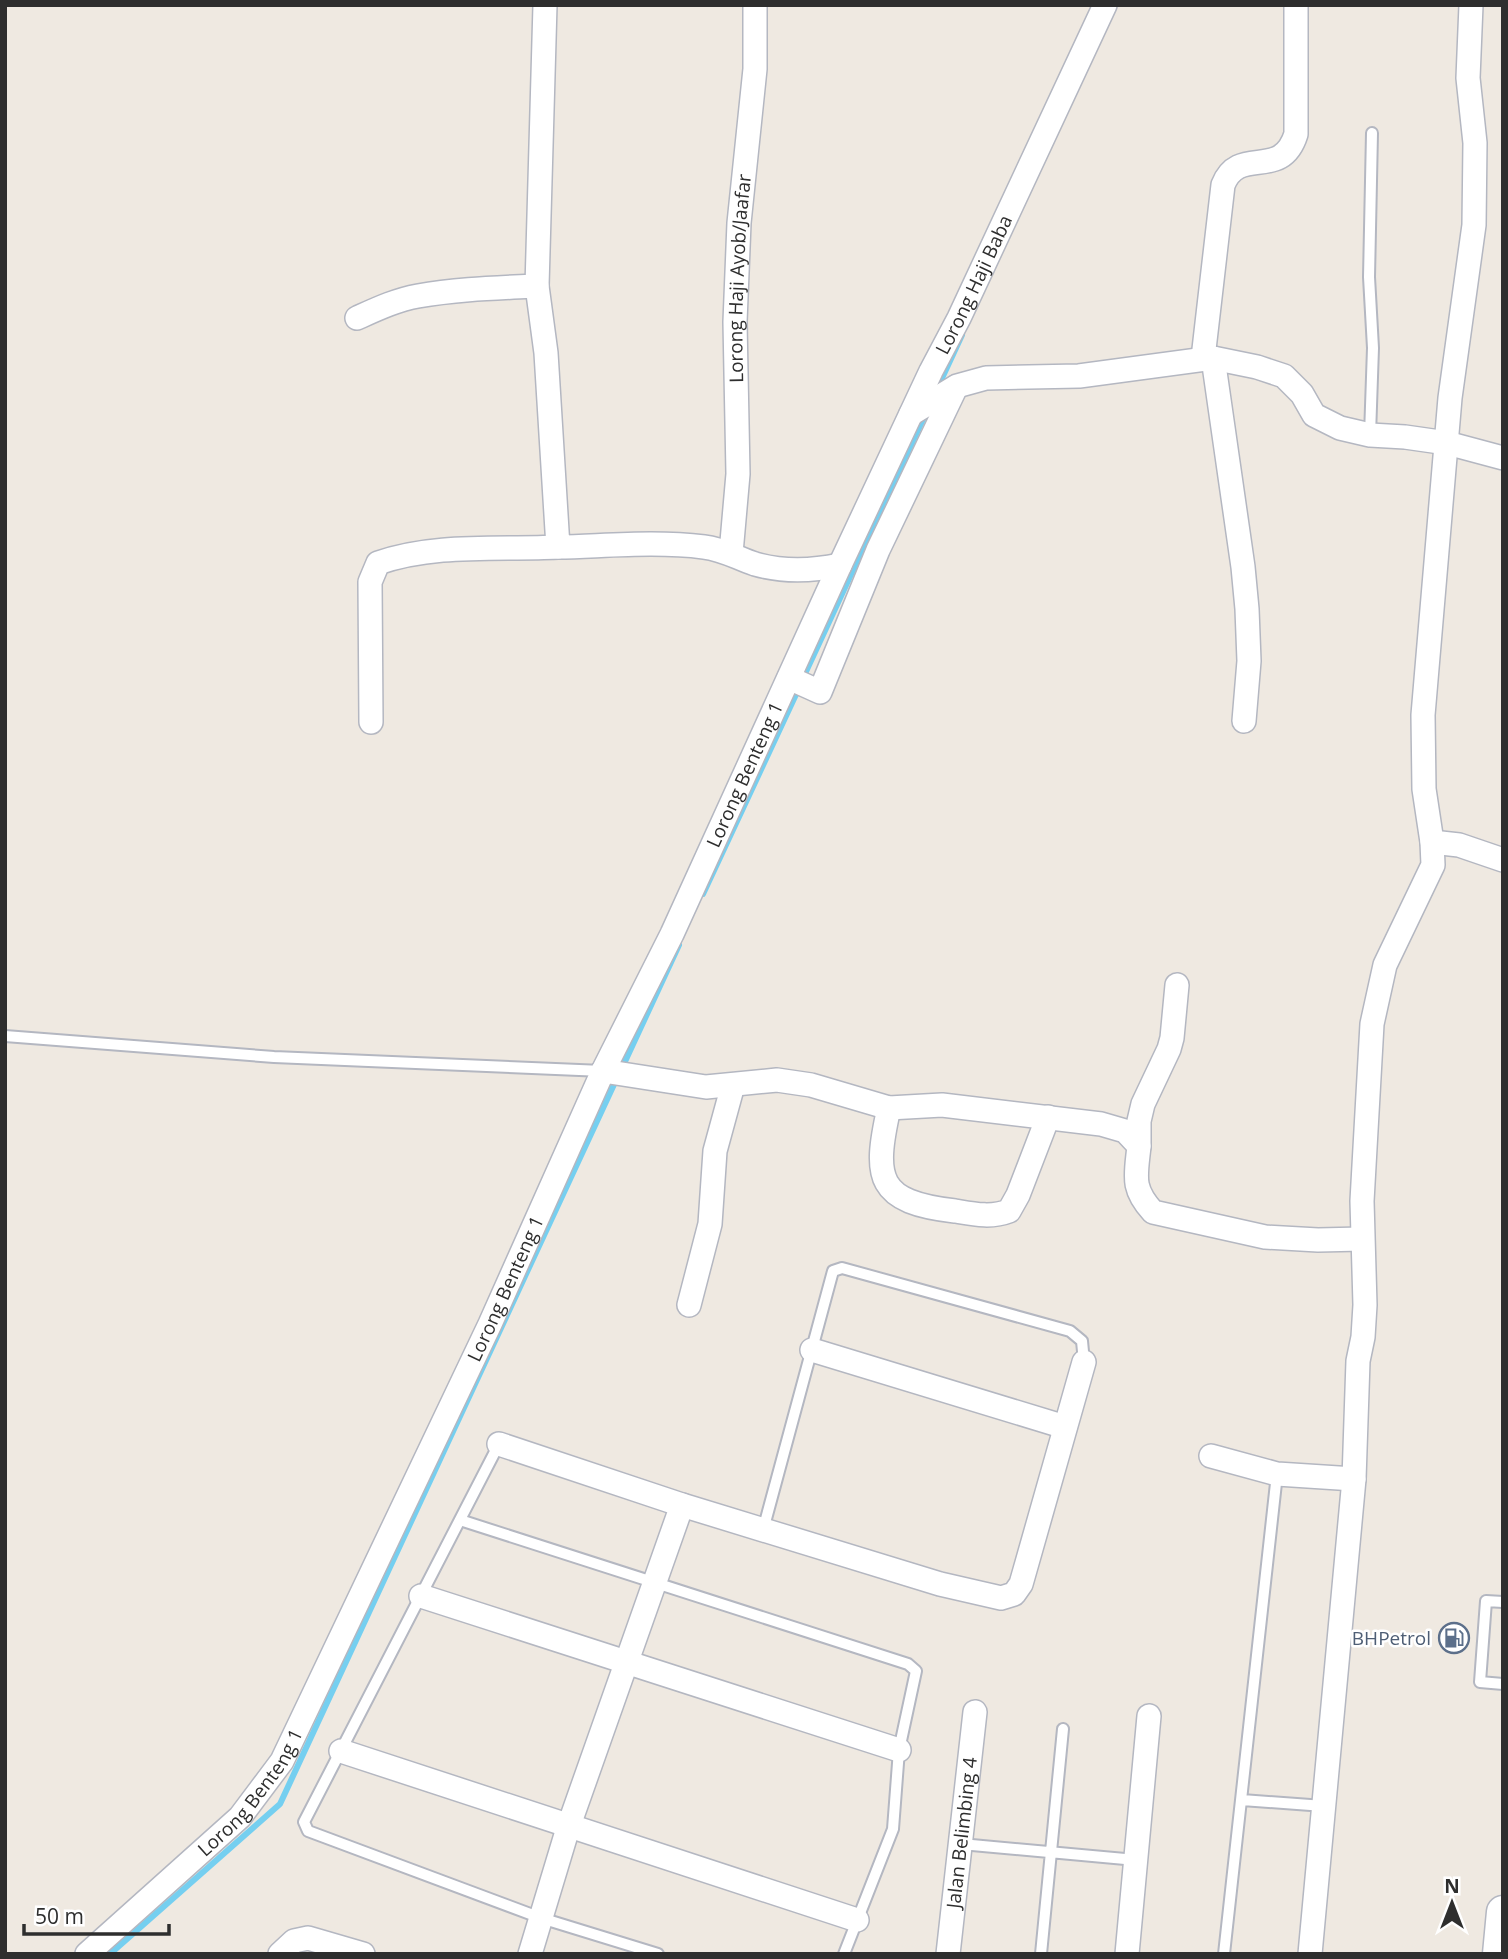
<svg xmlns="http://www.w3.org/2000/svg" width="1508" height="1959" viewBox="0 0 1508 1959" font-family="'Open Sans',sans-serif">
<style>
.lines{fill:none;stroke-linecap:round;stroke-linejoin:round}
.stream{stroke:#75cff0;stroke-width:6}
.lane-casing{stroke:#b4b7c1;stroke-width:14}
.street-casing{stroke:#b4b7c1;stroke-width:26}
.secondary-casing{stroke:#b4b7c1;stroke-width:35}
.lane{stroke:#fff;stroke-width:10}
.street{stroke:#fff;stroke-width:23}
.secondary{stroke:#fff;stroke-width:32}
.labels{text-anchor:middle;stroke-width:5;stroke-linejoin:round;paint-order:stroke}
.street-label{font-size:19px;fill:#2e2e2e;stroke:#fff}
.service-label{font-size:19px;fill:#4e5e75;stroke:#fff;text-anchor:end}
</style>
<rect width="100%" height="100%" fill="#efe9e1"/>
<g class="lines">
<path class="stream" d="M937 389 962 335
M803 678 925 415
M703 894 799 688
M622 1068 679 945
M110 1954 280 1804 617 1078"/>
<g class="lane-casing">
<path id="lane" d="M1370 435 1373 348 1369 277 1372 133
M5 1036 274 1057 603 1071
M499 1444 304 1822 308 1831 541 1918 658 1954
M460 1520 908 1664 916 1671 899 1750 893 1829 844 1954
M763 1530 833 1271 842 1268 1070 1331 1082 1341 1084 1362
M1503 1602 1486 1601 1480 1682 1503 1684
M1242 1800 1324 1806
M961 1844 1136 1860
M1041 1954 1063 1729
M1224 1954 1277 1474"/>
</g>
<g class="street-casing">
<g id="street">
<path d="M545 5 537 286 546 353 558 547C606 546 656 541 704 547 723 549 737 558 755 564 783 572 812 571 840 565"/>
<path d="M357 318C377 309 396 300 418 296 457 289 497 288 537 286"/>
<path d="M1203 358 1223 185C1239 144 1281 182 1296 134V5"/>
<path d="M1213 358 1243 567 1247 609 1249 661 1244 721"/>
<path d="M911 414 957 386 986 378 1079 376 1213 358 1257 367 1284 376 1302 394 1314 415 1340 428 1370 435 1405 437 1447 443 1503 458"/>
<path id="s1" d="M731 553 738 474 735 322 739 223 755 69V5"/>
<path d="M789 678 820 692 878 550 956 387"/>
<path d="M371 722 370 582 378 563C435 543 499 550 558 547"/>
<path d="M1432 842 1459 845 1503 860"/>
<path d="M603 1071 706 1087 777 1080 811 1085 889 1108 942 1105 1101 1124 1125 1131 1139 1146C1136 1176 1131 1188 1153 1212L1265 1237 1318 1240 1362 1239"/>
<path d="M889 1108C873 1179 877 1202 955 1211 973 1214 991 1218 1009 1211L1018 1195 1048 1117"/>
<path d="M1139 1146V1121L1143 1104 1169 1049 1172 1038 1177 985"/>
<path d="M689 1305 710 1224 715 1151 733 1085"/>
<path d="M812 1350 1065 1427"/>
<path d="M499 1444 682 1505 940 1584 1001 1598 1014 1594 1021 1584 1084 1362"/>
<path d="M1211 1456 1277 1474 1354 1479"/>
<path d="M421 1596 899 1750"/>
<path d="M341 1751 857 1920"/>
<path id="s2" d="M87 1954 240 1817 282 1761 490 1324 603 1071 672 934 840 565 931 371 959 318 1105 5"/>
<path d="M280 1954 294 1941 308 1938 363 1954"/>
<path d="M530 1954 568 1828 682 1505"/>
<path id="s3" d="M948 1954 975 1712"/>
<path d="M1127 1954 1149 1716"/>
<path d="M1310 1954 1354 1479 1358 1361 1363 1337 1365 1305 1362 1201 1372 1024 1385 965 1433 865 1432 842 1424 789 1423 715 1450 398 1474 225 1475 143 1468 78 1471 5"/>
</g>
</g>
<g class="secondary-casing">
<path id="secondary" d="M1499 1954 1503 1912"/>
</g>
<use href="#lane" class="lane"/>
<use href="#street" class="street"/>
<use href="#secondary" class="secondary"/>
</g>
<defs>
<g id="fuel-ring" transform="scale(1.575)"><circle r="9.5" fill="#fff" stroke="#5c6f8a" stroke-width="1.5"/><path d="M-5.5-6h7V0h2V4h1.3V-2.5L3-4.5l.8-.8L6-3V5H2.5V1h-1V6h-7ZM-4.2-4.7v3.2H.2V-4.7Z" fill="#5c6f8a"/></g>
</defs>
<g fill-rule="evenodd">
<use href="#fuel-ring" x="1454" y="1638"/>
</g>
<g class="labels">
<g class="street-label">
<text dy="7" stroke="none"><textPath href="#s1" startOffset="275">Lorong Haji Ayob/Jaafar</textPath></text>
<text dy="7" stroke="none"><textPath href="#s2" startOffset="1906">Lorong Haji Baba</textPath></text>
<text dy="7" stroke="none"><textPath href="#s2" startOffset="1365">Lorong Benteng 1</textPath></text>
<text dy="7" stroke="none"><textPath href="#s2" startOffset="798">Lorong Benteng 1</textPath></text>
<text dy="7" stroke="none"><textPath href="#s2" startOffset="231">Lorong Benteng 1</textPath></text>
<text dy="7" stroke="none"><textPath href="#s3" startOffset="122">Jalan Belimbing 4</textPath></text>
</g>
<g class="service-label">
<text x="1431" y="1645">BHPetrol</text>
</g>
</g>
<rect width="1508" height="1959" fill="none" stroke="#2e2e2e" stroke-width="14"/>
<g transform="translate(1452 1903)" stroke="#ffffff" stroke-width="5" paint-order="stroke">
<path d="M0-5L12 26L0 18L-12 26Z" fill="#2e2e2e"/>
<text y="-10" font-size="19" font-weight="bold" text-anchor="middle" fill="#2e2e2e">N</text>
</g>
<path d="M24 1924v10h145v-10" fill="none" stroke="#2e2e2e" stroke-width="3.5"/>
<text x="35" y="1924" font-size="21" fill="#2e2e2e" stroke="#ffffff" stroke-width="5" paint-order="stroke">50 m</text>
</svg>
